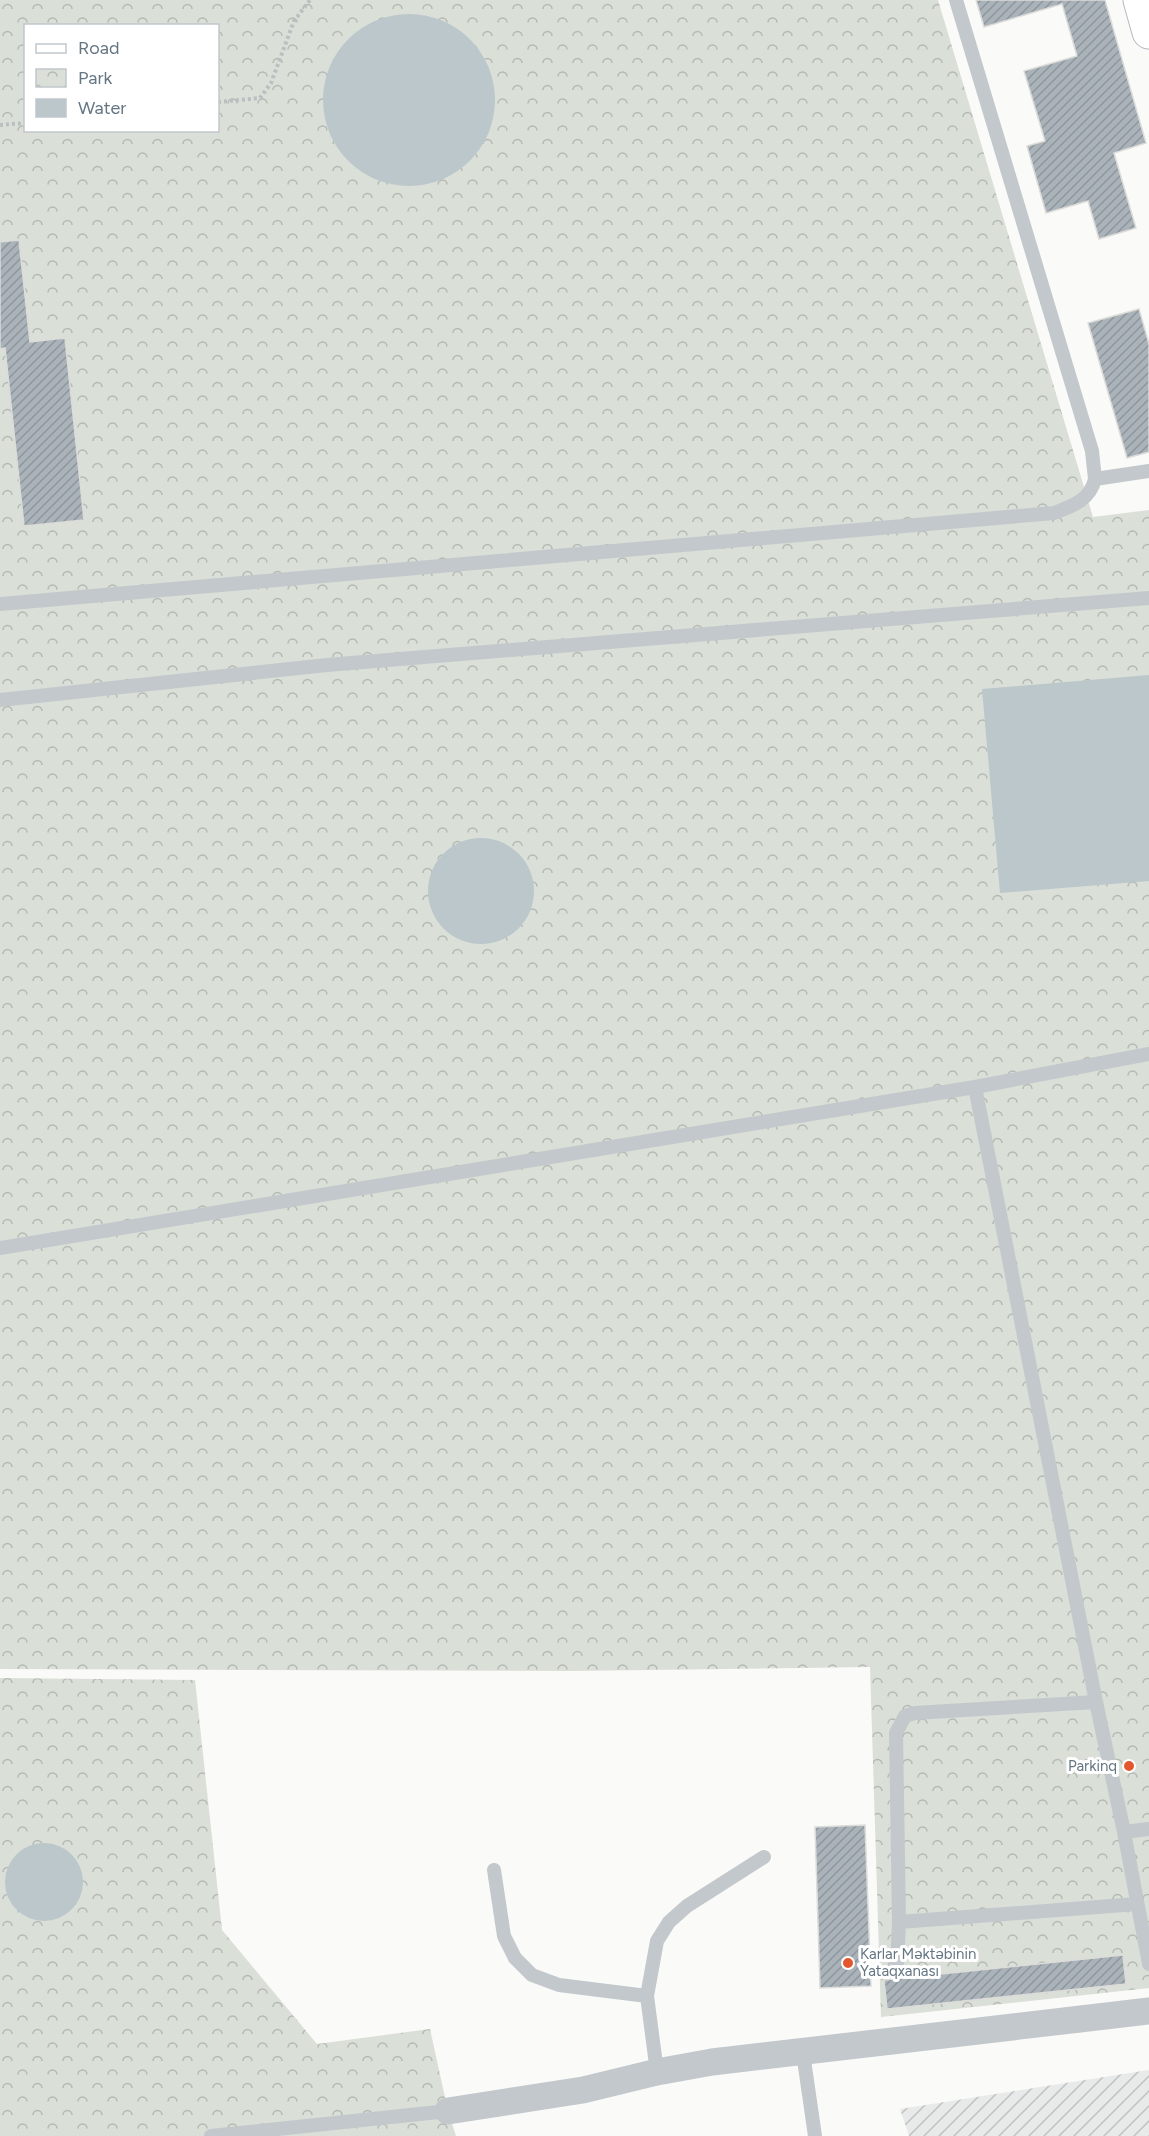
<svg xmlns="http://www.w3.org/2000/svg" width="1149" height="2136" viewBox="0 0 1149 2136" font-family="Figtree,sans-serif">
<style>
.industrial{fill:url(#industrial-furrows)}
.park{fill:url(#park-crowns);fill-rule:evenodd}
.water{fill:#bbc7cb}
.building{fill:url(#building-hatch);stroke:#dcdcda;stroke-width:1.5}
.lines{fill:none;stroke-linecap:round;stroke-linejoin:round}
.primary-casing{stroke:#b5babe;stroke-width:35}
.path{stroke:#bbbfc2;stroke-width:4;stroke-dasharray:3 3;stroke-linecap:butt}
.lane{stroke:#c3c8cc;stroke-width:14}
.street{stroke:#c3c8cc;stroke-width:27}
.primary{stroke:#fff;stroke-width:33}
.poi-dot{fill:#e4572e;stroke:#fff;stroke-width:2}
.labels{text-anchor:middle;stroke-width:6;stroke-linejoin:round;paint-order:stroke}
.poi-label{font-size:15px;fill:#657683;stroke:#fff;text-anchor:end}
</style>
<defs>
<pattern id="industrial-furrows" width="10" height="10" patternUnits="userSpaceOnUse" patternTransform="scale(1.5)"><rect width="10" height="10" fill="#e8e9e9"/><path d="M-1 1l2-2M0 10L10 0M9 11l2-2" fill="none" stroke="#c0c1c2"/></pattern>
<pattern id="park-crowns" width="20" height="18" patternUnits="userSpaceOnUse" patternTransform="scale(1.5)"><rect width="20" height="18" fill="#dadfd7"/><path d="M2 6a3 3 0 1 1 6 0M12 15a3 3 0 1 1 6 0" fill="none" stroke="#b4b9b4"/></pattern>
<pattern id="building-hatch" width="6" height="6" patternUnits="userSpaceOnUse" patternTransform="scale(1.5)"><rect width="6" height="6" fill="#aab3b9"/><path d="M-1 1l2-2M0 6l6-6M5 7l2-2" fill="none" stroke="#8e969c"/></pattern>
</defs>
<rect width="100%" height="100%" fill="#fafaf8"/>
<path class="industrial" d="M1149 2070V2136H909L900 2109Z"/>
<path class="park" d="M0 0H938L1093 517 1149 510V1988L881 2017 870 1667 571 1671 0 1669ZM26 26H218V130H26Z
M0 1678 195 1680 222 1930 317 2044 430 2029 448 2111 456 2136H0Z"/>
<path class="water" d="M323 100a86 86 0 1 1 172 0a86 86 0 1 1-172 0Z
M1149 675V881L1000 893 982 689Z
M428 891a53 53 0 1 1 106 0a53 53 0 1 1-106 0Z
M5 1882a39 39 0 1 1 78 0a39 39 0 1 1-78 0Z"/>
<path class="building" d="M976 0H1105L1146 143 1114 153 1136 228 1099 239 1088 201 1046 213 1027 146 1045 141 1024 71 1077 56 1062 4 984 27Z
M19 240 30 342 65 338 84 520 24 526 5 348 0 349V242Z
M1139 309 1149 344V452L1127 458 1088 323Z
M865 1825 871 1986 820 1988 815 1827Z
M1123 1955 1126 1984 887 2009 884 1980Z"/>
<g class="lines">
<g class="primary-casing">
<path id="primary" d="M1140 0 1149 32"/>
</g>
<path class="path" d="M218 102 260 98 271 83 294 21 310 0
M0 125 26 123"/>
<path class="lane" d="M956 0 1092 451 1095 479 1149 471
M0 604 1054 513C1073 506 1090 500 1095 479
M0 700 327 665 1149 598
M975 1087 1096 1702
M0 1248 975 1087 1149 1054
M1124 1832 1149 1829
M494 1870 504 1936 515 1958 532 1975 559 1985 647 1996
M899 1922 1137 1904
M897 1967 899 1922 896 1733 905 1716 915 1713 1096 1702 1124 1832 1149 1964
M803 2053 815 2136
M657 2072 647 1996 657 1941 669 1922 687 1906 764 1857
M211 2136 448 2111"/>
<path class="street" d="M448 2111 583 2090 657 2072 712 2062 1149 2011"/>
<use href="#primary" class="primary"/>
</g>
<g class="poi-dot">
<circle cx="1129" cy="1766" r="6"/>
<circle cx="848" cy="1963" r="6"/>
</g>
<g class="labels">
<g class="poi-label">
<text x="1117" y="1771">Parkinq</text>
<text x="860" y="1959" text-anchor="start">Karlar Məktəbinin<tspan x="860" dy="17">Yataqxanası</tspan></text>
</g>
</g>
<rect x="24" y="24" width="195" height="108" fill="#ffffff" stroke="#c1c8cd" stroke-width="1.5"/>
<rect x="36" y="44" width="30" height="9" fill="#ffffff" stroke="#c1c8cd" stroke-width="1.5"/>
<text x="78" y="54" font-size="18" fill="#657683">Road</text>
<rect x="36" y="69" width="30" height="18" fill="url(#park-crowns)" stroke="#c1c8cd" stroke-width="1.5"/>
<text x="78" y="84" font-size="18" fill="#657683">Park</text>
<rect x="36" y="99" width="30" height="18" fill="#bbc7cb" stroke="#c1c8cd" stroke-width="1.5"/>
<text x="78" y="114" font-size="18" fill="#657683">Water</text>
</svg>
